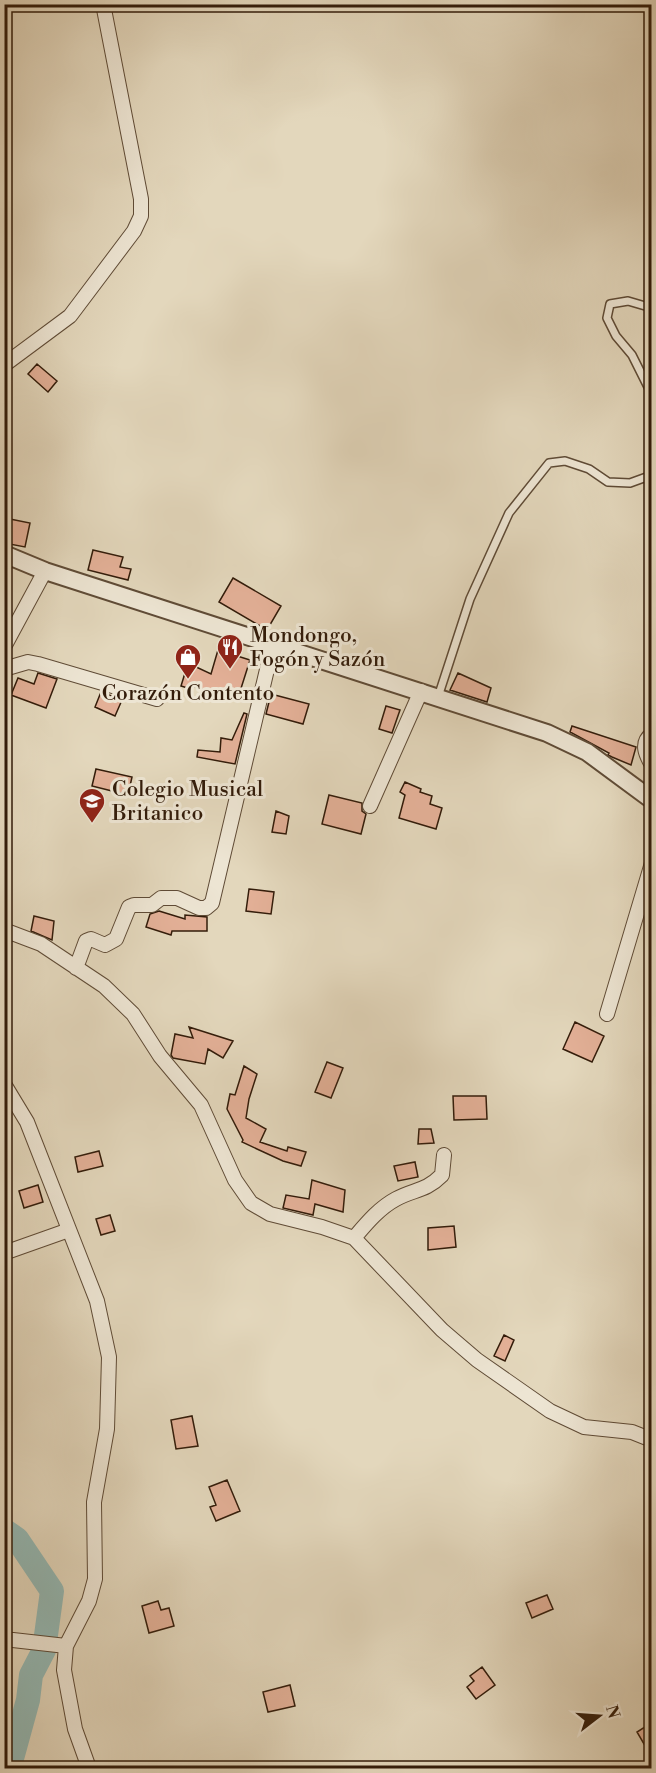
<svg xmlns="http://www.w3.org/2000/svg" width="656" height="1773" viewBox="0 0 656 1773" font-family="'Libre Bodoni',serif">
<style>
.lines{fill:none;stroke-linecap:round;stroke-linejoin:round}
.river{stroke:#95b9b4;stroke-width:24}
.building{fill:#e3b097;stroke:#331c0a;stroke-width:1.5}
.service-casing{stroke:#5f4b36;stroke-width:10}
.minor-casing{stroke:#5f4b36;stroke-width:16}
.tertiary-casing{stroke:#5f4b36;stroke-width:20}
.service{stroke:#ede5d3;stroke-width:7}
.minor{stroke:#ede5d3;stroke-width:14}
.tertiary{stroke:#ede5d3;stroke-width:16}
.labels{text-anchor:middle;stroke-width:6;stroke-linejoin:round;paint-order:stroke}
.poi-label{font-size:21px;fill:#331c0a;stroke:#ede5d3;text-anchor:start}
</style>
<rect width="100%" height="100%" fill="#e3d7bc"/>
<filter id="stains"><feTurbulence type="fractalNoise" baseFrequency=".00333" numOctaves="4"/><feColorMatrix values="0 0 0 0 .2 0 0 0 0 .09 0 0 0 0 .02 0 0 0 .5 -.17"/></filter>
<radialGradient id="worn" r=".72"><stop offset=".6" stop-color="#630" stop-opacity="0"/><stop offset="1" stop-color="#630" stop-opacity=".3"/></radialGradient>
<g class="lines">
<path class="river" d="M4 1530 17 1539 52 1591 44 1650 31 1675 28 1700 11 1762 4 1766"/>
</g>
<path class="building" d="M37 364 57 381 48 392 28 374Z
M10 519 30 523 25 547 4 543V526L8 527Z
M93 550 123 557 120 567 131 569 128 580 88 570Z
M233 578 281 606 267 630 219 602Z
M218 650 250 660 237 701 192 686 191 689 181 686 185 673 188 674 192 665 211 674Z
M38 673 57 679 46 708 11 695 18 678 34 684Z
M458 673 491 688 487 702 450 690Z
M101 692 122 700 115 716 95 707Z
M271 694 309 704 303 724 266 714Z
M386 706 400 710 392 733 379 729Z
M244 713 247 714 235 764 197 757 198 750 220 752 221 738 232 740Z
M572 726 636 747 631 765 612 757 608 755 609 753 570 732Z
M96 769 132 777 128 795 92 786Z
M405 782 421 789 420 792 432 796 430 804 442 808 436 829 399 818 405 795 400 792Z
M329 795 362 803V811L366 814 361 834 322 824Z
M276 811 289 816 286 834 272 832Z
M249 889 274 892 271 914 246 911Z
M159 911 185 919V915L207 917V931H172L171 935 146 927 150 914Z
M34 916 54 921 52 940 31 931Z
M575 1022 604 1036 592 1062 563 1049Z
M189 1027 233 1041 223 1058 208 1049 205 1064 173 1058 171 1055 175 1034 193 1038Z
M327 1062 343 1068 331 1098 315 1092Z
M244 1066 257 1074 249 1099 246 1118 266 1129 260 1142 287 1151 288 1147 306 1152 301 1166 283 1161 242 1142 243 1140 227 1109 230 1094 235 1095Z
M453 1096H486L487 1119 454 1120Z
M419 1129H431L434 1143 418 1144Z
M99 1151 103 1166 78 1172 75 1157Z
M415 1162 418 1177 398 1181 394 1166Z
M312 1180 345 1190 343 1212 315 1204 313 1215 283 1208 286 1195 309 1199Z
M38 1185 43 1202 24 1208 19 1191Z
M110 1215 115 1231 101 1235 96 1219Z
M454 1226 456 1247 428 1250V1228Z
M504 1335 514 1340 505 1361 494 1356Z
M192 1416 198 1446 176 1449 171 1420Z
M227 1480 240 1511 216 1521 210 1507 216 1505 209 1487Z
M547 1595 553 1609 532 1618 526 1603Z
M158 1601 161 1610 169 1608 174 1626 149 1633 142 1606Z
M482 1667 495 1685 476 1699 467 1687 474 1681 470 1676Z
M290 1685 295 1706 268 1712 263 1692Z
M651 1723V1756L637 1732Z"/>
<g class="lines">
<g class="service-casing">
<path id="service" d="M652 308 628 301 610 304 607 318 616 336 632 355 652 395
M438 697 470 599 509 513 549 463 565 461 589 469 608 482 630 483 652 475"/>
</g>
<g class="minor-casing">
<path id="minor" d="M4 365 70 316 134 231 141 216V199L103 4
M4 647 45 571
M4 669 28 662 38 664 157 699
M652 734C640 743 646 755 652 765
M370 806 421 691
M4 930 41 944 104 986 133 1014 160 1056 201 1105 235 1180 251 1203 270 1214 322 1227 354 1238 442 1330 477 1360 550 1411 584 1427 632 1432 652 1440
M76 968 86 941 91 939 105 945 116 939 129 907 134 905H152L161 898H177L199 908H206L212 903 273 644
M607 1014 652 863
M4 1084 27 1122 97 1301 109 1357 107 1429 94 1502 95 1579 89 1601 66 1646 64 1670 75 1729 89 1768
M354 1238C366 1224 379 1208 396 1199 414 1189 425 1192 442 1175L444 1155
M4 1253 69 1230
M4 1639 66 1646"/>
</g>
<g class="tertiary-casing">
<path id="tertiary" d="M4 554 45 571 547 733 587 752 652 800"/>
</g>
<use href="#service" class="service"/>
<use href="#minor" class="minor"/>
<use href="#tertiary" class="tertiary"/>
</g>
<defs>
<g id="restaurant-pin" transform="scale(1.35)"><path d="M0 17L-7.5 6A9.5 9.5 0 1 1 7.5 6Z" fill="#8f2418" stroke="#ede5d3"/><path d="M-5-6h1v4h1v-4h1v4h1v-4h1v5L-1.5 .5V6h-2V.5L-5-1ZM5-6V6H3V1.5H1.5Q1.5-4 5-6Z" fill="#fff"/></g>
<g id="shop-pin" transform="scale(1.35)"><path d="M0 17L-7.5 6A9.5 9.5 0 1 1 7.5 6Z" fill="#8f2418" stroke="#ede5d3"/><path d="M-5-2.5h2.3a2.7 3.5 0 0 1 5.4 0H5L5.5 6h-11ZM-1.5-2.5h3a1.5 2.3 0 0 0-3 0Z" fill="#fff"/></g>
<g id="school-pin" transform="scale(1.35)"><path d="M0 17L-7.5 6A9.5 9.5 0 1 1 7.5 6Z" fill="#8f2418" stroke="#ede5d3"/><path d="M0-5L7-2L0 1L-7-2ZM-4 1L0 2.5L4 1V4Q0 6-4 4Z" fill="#fff"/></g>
</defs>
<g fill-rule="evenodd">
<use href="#restaurant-pin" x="230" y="647"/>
<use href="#shop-pin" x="188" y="657"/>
<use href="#school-pin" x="92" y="801"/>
</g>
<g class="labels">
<g class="poi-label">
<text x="250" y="642">Mondongo,<tspan x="250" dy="24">Fogón y Sazón</tspan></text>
<text x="188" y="700" text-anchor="middle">Corazón Contento</text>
<text x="112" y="796">Colegio Musical<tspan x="112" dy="24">Britanico</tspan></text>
</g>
</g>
<rect width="656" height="1773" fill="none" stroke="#e3d7bc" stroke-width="24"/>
<rect x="6" y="6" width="644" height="1761" fill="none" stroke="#331c0a" stroke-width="3"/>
<rect x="12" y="12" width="632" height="1749" fill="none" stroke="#331c0a" stroke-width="1.5"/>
<g transform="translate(599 1716) rotate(73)" stroke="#ede5d3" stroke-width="4.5" paint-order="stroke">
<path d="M0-4.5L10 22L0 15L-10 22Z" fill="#331c0a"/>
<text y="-9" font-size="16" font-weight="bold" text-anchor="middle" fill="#331c0a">N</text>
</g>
<rect width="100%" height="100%" filter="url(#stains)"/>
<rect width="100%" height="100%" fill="url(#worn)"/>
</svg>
